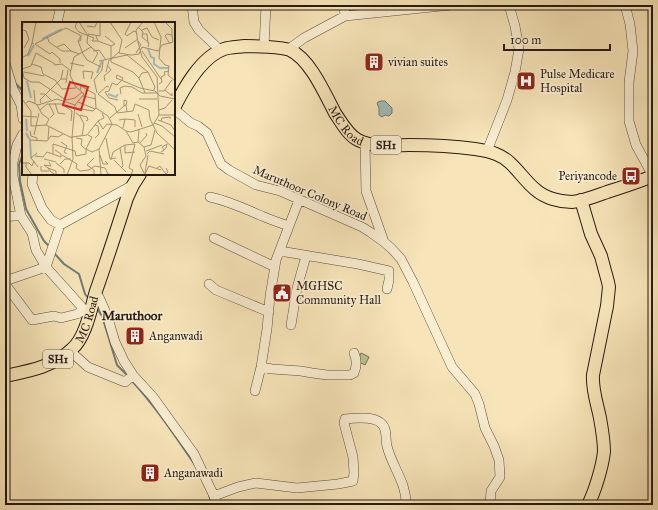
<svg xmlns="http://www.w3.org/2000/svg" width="658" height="510" viewBox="0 0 658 510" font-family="'IM FELL Great Primer',serif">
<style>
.green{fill:#bac591;stroke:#707052}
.water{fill:#a2bcba;stroke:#707b77}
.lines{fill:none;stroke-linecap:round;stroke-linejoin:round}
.stream{stroke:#707b77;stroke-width:2}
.minor-casing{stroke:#5a4d3c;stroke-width:10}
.major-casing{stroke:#261a12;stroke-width:14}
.minor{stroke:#faeed2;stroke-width:9}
.major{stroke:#f7e5b9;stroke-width:12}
.labels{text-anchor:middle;stroke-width:3.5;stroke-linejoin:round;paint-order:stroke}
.shield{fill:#faeed2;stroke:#665a4c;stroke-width:1}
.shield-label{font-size:11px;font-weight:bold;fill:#261a12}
.poi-label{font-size:12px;fill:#261a12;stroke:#faeed2;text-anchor:start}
.street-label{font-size:12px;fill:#261a12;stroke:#faeed2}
.neighbourhood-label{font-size:13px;font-weight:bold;fill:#261a12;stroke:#faeed2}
.inset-river{fill:none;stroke:#a2bcba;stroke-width:2}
.inset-road{fill:none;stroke:#a39476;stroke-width:1}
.view{fill:#d62828;fill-opacity:0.15;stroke:#d62828;stroke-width:2}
.inset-edge{fill:none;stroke:#261a12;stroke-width:2}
</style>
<rect width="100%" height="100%" fill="#f7e5b9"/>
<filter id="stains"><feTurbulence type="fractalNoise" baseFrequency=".005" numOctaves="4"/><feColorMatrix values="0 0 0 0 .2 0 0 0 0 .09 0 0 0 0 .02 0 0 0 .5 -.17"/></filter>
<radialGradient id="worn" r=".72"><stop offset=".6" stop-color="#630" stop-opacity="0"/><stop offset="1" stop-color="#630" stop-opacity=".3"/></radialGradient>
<path class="green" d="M361 353 369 357 365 365 357 361Z"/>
<path class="water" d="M381 101H385L392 108V113L389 116 385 115 382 117 379 115V108L377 103 378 102Z"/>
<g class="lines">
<path class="stream" d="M15 83 23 91
M23 154 19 164 20 181 26 209 44 241 49 246
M54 253 64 264 79 274 85 294 89 299
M96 307 102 316 117 365 128 376
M132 381C156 407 175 436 195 465
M209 495 212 505"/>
<g class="minor-casing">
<path id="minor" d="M192 5 194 22 199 30 221 51
M344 5 345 16
M625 5 630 24 633 51 629 82V121L636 145 653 176
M57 23 61 5
M264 47 266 5
M289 49 304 38 345 16 451 5
M5 63 13 89
M5 90 13 89 21 105 23 119
M174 109 191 123 198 126 207 133 221 164 229 170 256 185 280 191 362 227 370 232 384 242 392 249 401 259 413 282 452 367 475 394 479 404 485 428 494 446 499 460 500 477 491 491 490 505
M23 134 17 145 13 162V176L21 216 32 233 36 250 46 267 89 315
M365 143 366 191 384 242
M487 151 507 100 515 72 519 49 515 26 509 5
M33 174 32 184 42 208 51 220 60 225 133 185
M210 197C229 201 245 209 262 216 271 220 280 223 289 226
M5 217 13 216H21
M214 238 275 267
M280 251 358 264 389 271V280L387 289
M46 267 60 225
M5 281 46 267
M5 284 32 320 54 316 61 318 77 314 84 310
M209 284 216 290 269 312
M99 297 107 315 115 342 124 361 133 375 153 397 194 454 214 496 217 505
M291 325 297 288 306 256
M70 351 88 367 125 382 133 375
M261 367 272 369 301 371 312 373 327 375H350L354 373C357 366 357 360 354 353
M255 391 261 367 267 329 270 296 276 260 299 200
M214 496 238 487 256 483 297 488 338 484 353 481 354 473 353 457 344 423 345 419C355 418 373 416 381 423 388 429 385 439 387 446 392 467 407 483 406 505"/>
</g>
<g class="major-casing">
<g id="major">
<path id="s1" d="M174 108C184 88 201 57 224 49 230 47 238 47 245 46 254 46 282 47 290 50 310 59 325 94 335 113 341 122 348 135 358 140 374 148 392 145 409 145 432 145 453 146 475 149 482 150 489 151 496 154 514 161 521 178 536 190 545 198 560 202 572 202 584 201 596 196 607 192 623 187 638 182 653 176"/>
<path d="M581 200 591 234 601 256 608 282 609 287 607 306 593 375C592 390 597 403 600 418 602 429 604 441 604 452 602 468 595 491 588 505"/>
<path id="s2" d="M5 376C29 371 53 367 72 349 86 337 91 308 96 291 107 260 117 229 127 198L133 185 140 174"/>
</g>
</g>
<use href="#minor" class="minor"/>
<use href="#major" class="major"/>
</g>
<defs>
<g id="building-square" transform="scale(1)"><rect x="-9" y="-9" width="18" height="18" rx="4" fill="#8f2418" stroke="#faeed2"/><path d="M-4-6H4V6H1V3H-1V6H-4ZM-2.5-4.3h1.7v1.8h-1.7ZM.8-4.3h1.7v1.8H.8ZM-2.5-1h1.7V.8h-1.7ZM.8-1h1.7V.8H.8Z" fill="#fff"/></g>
<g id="hospital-square" transform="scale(1)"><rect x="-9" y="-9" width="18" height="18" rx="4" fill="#8f2418" stroke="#faeed2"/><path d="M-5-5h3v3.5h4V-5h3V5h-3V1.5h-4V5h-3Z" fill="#fff"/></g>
<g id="bus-square" transform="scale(1)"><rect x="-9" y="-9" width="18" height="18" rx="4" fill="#8f2418" stroke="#faeed2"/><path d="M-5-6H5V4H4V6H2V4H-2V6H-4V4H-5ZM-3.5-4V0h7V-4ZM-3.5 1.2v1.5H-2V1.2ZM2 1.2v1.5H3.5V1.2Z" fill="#fff"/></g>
<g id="civic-square" transform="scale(1)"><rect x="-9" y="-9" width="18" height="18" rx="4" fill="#8f2418" stroke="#faeed2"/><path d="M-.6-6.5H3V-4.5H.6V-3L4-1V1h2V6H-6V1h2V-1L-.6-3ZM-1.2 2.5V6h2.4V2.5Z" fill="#fff"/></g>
</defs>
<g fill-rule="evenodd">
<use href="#building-square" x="374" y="62"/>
<use href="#hospital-square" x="526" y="81"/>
<use href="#bus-square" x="631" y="176"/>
<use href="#civic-square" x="282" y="293"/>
<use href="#building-square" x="135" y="336"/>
<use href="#building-square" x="150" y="473"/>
</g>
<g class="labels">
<g class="shield">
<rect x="371" y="136" width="30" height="18" rx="3"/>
<rect x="43" y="350" width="30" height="18" rx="3"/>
</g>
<g class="shield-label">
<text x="386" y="149">SH1</text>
<text x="58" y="363">SH1</text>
</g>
<g class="poi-label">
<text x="388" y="66">vivian suites</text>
<text x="540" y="78">Pulse Medicare<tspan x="540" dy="14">Hospital</tspan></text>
<text x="617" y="180" text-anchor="end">Periyancode</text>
<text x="296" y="290">MGHSC<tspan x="296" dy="14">Community Hall</tspan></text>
<text x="149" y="340">Anganwadi</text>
<text x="164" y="477">Anganawadi</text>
</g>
<g class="street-label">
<text dy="4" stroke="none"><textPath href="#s1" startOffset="241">MC Road</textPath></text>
<text transform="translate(310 193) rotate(23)" y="4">Maruthoor Colony Road</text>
<text dy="4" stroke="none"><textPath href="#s2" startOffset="107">MC Road</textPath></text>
</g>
<g class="neighbourhood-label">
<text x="132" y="320">Maruthoor</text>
</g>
</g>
<g transform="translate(22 22)">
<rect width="153" height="153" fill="#f7e5b9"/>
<path class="inset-river" d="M20 17 40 7M126 27 129 35 132 36V42L138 46H147M6 34 12 23M75 51 80 39M5 59 9 76M86 72 94 75 96 72M4 97 5 109M4 111 8 118 9 136"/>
<path class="inset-road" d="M55 0 53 5 57 10 72 16 70 19H76M57 0 65 12M88 0 100 18M109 0 103 12 105 14 112 9 114 10M132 0 139 15 137 36 143 43 147 44 146 53 153 59M143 0 150 7V13L145 12 143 14 148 22M65 4 73 5 75 0M116 5 121 10 120 15 127 21 126 25M1 8 4 9 7 17 2 26M120 8 125 6 130 15 137 18M121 12H125L126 21M0 13 1 0M60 13 56 19 61 32 65 38 79 45M25 14 27 20 40 29H49M74 14 76 19 89 24V40L111 50 117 56 123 71M83 14 93 22 89 24M100 18 97 31 109 33 117 32 120 25 136 29 140 23 151 20 150 13M12 22 10 21 14 0M13 22 44 6 58 13 59 18 56 20M13 22 28 32 30 30 38 37V41M35 25 42 22 49 29 57 32M69 25 76 31 71 40M103 26 116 17M71 29 77 28 84 38M120 29 139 57M114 31 119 23 116 19M0 36 6 32 10 21M88 38 97 30M77 39 105 33 126 50M48 41 62 44M10 42 19 45 21 52 33 58 40 67 54 66M32 43 40 42 49 49M0 46 2 56 9 60H17L44 78 53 76 60 70M0 47 9 44 14 31 33 42M41 48 39 57H44M2 50 22 54M84 50 87 38M117 56 120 51 126 50 133 65 132 68M62 57 61 49 71 50 69 57M100 58 101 56 95 53 94 56 118 66 133 69 138 74 153 77M83 59 82 54 89 48 85 43M44 61 46 48M137 62 140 60 139 55 143 53 142 50 147 49M12 68 13 81M58 68 59 64 73 72 74 86M143 68 150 74V71M137 69H142L150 58M75 71 72 58 80 48 81 39M18 72H23L29 78M76 72 93 85 95 91M76 72 85 64 87 65M99 72 98 66 103 64 110 65 120 71H135M61 74 74 77M0 77 9 89V104L24 103 50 116M117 77H135M96 78 87 76 83 70 87 69 90 61 95 63 100 58M56 80 73 87M4 81 7 79 16 83 35 77 53 83M19 81 18 78 39 57M33 81 36 91 43 92M27 82 32 92 28 96M15 83 20 92 27 97 24 103M102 84V78L105 79 104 83M53 86 71 89 74 86M74 86 86 94 90 102M18 88 25 82H40L50 89 49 99M137 88 143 86 150 78M54 91 58 94 62 102 60 114M95 91 111 89 113 82 127 88 128 97 135 111 153 128M116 92 120 105M58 93 65 95 66 98 64 99M137 93H153M0 94 15 95M88 96 102 84 104 83 105 90M103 97 113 98V105M97 98 103 97 101 106M136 98 149 103 153 109M76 99 82 96 80 91M139 99 140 96 148 95V97M132 101 140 104 153 115M73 103 76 104 77 112 73 116M8 109 9 114 15 116V119M104 109 109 110 131 103 137 93 135 55 120 35 116 20 114 8 121 0M12 113 17 91M50 115 53 83 62 72 53 64 48 53 50 43 52 35 69 25 65 21 66 12 78 14V0M50 115 65 113 76 99 81 107 85 102 95 103 104 109 111 121 116 120 122 125 124 134 118 143 123 153M54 116 60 117 59 123 62 126 70 130 77 127M84 116 88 137 94 136M26 117 27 105M8 118 25 119 29 114 36 115 41 112M39 120 45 124 42 130 45 132M116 120 117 107M118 121 125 113 124 111M103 123V131L113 130M122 125 129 123 133 108M98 126 101 144 99 146M64 127 70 115 66 113M124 129 140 123M139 130 141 129 144 126 145 122 140 125 142 128M15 131 9 136 16 145M31 132V122L53 129 54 134 64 132V127M125 132 128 129 142 132M40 133 55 142 54 146 58 149 67 148 73 144 83 146 86 152 91 153M78 133 81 142H86L83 139M13 134 21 135 25 130 39 135V132L33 128M72 136 65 143 72 148V153M22 137 34 140M89 138 91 130 103 123 113 122M92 138 104 150M4 140V145L10 153M0 141H7L10 144 12 139M34 141 42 147V151M38 142 43 137H49M19 144V149H27M26 146 34 149V153L29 150ZM26 146 22 143 29 144 27 140M135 146 138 144 144 152 146 150 144 146M123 151 126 133M123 152 127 144 139 148M45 153 51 137 50 114M79 153 77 127 90 102M109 153 111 148 107 146 113 122"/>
<path class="view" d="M48 60 66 65 59 88 41 83Z"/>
<rect width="153" height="153" class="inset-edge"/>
</g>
<rect width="658" height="510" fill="none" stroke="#f7e5b9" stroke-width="20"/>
<rect x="6" y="6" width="646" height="498" fill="none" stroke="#261a12" stroke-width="2"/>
<rect x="10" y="10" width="638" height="490" fill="none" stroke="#261a12"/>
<path d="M504 44v6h106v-6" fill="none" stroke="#261a12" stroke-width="2"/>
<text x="510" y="44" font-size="12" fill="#261a12" stroke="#faeed2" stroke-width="3" paint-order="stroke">100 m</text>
<rect width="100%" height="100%" filter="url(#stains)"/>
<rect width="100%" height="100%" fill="url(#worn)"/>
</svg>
